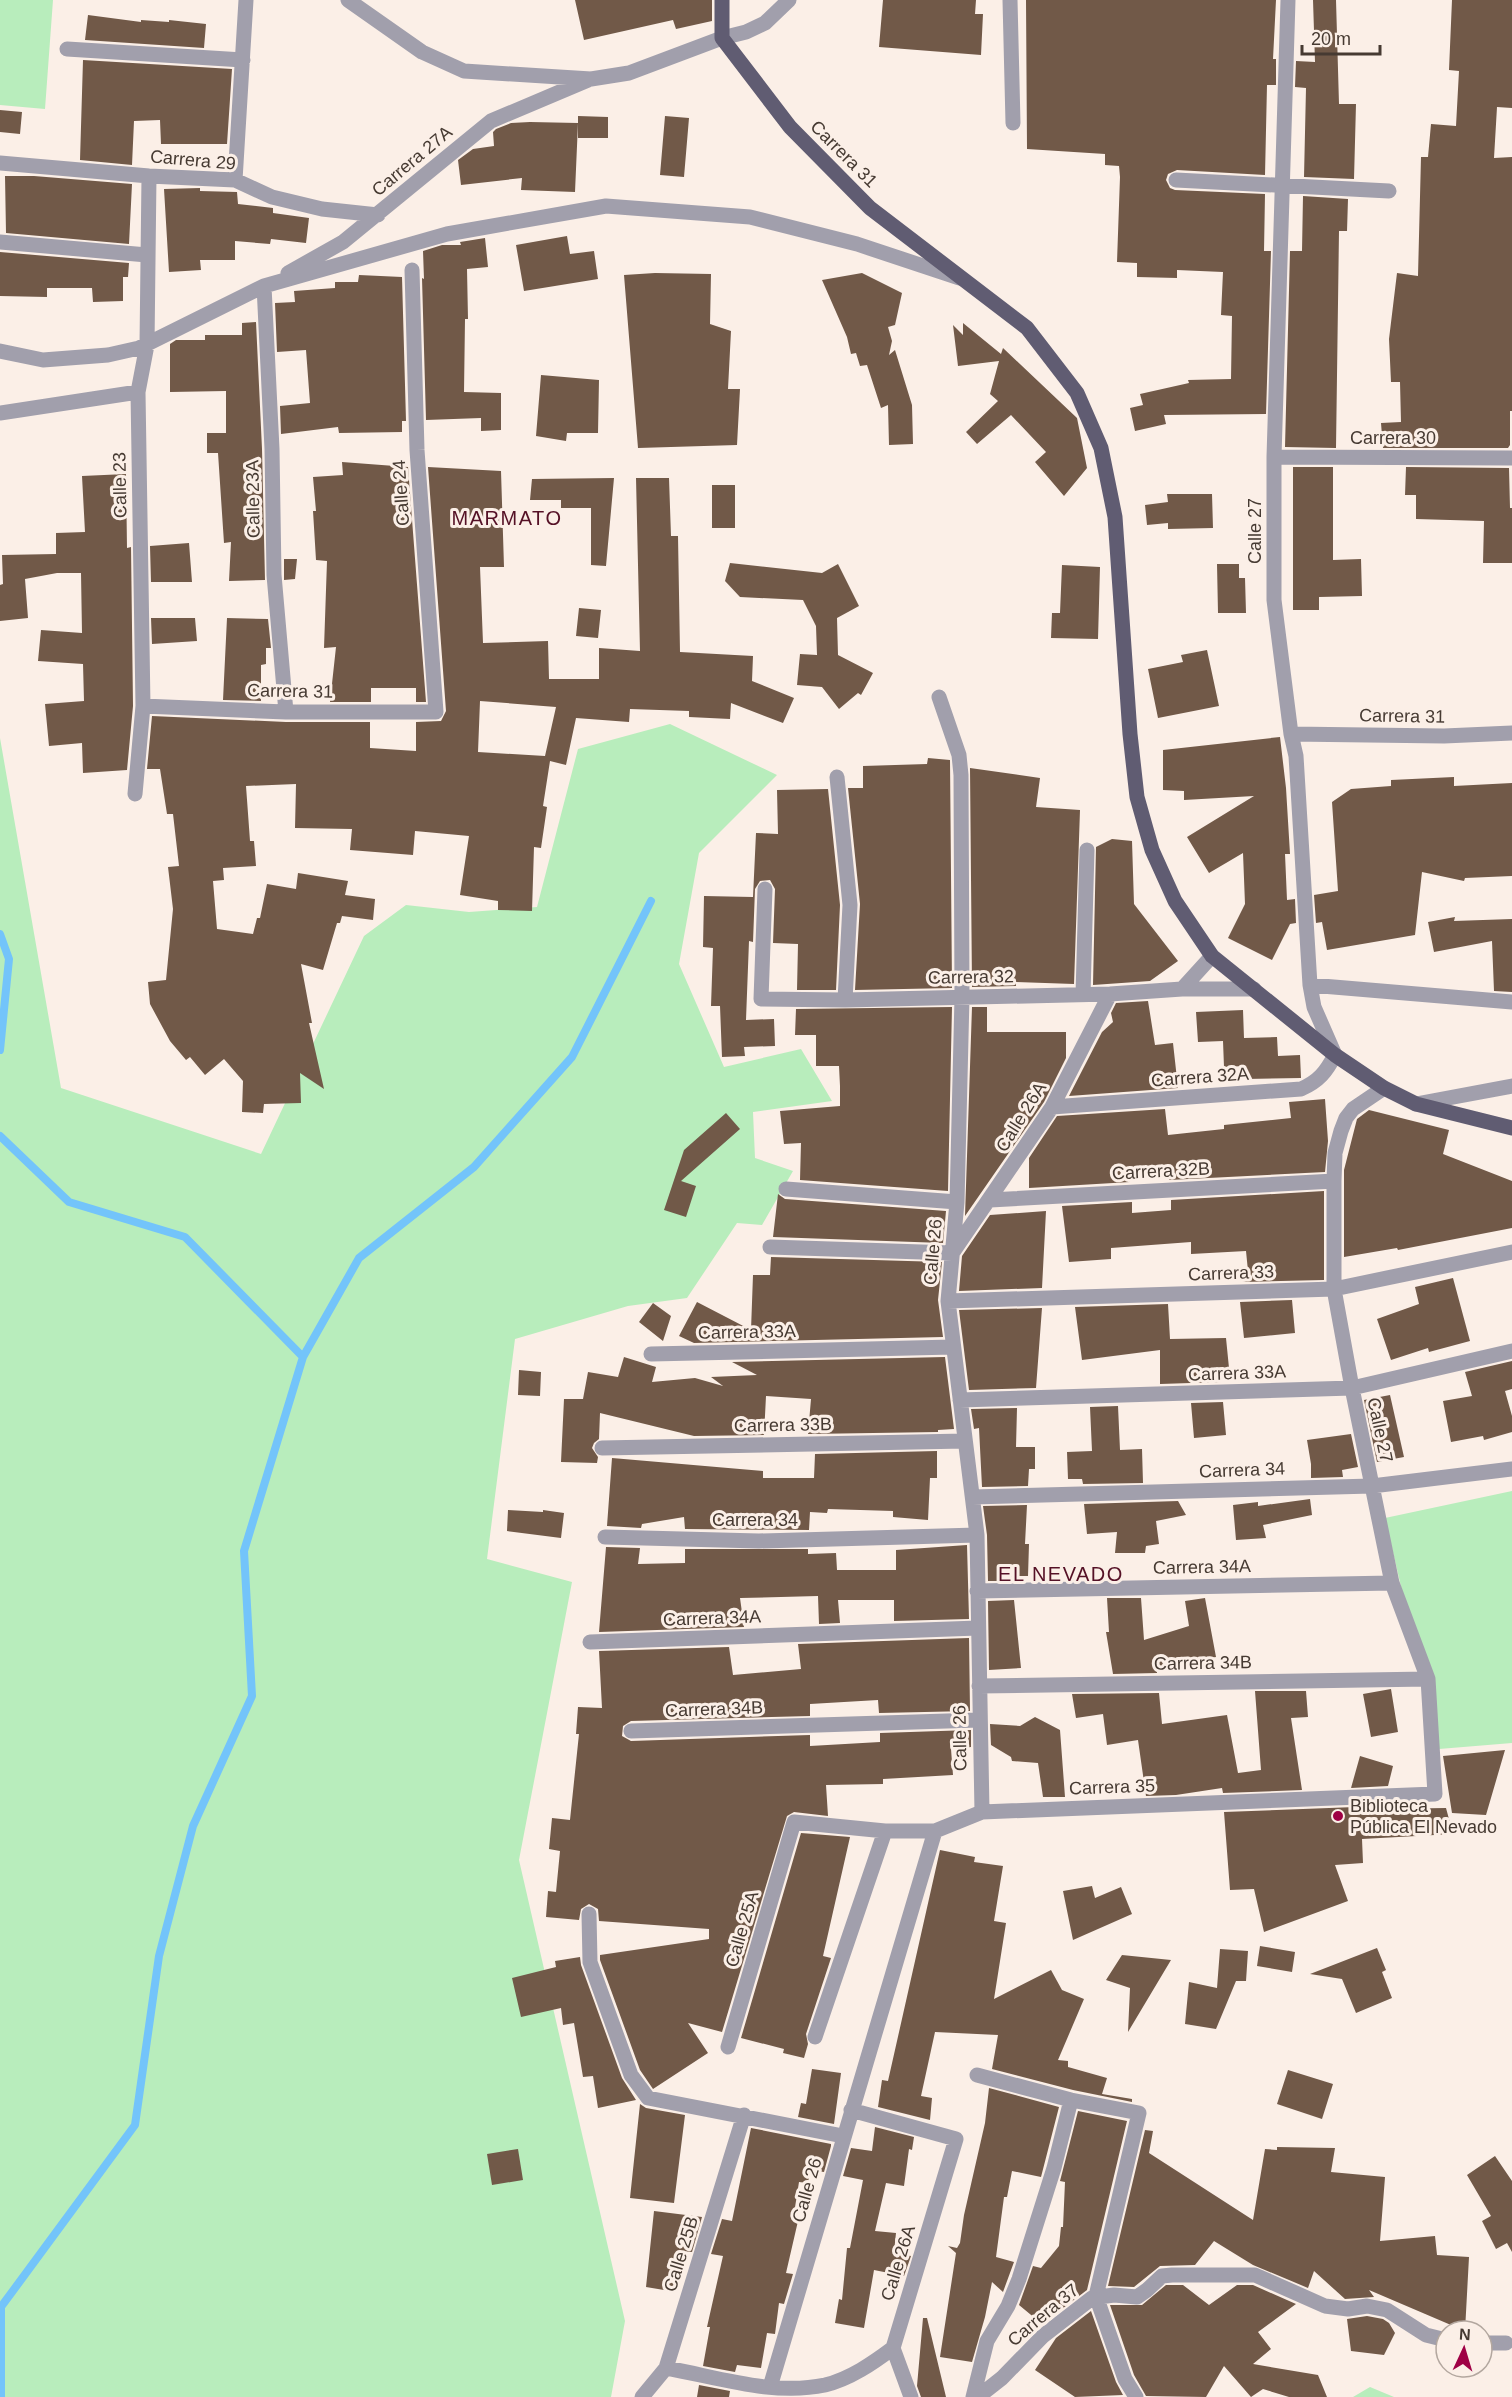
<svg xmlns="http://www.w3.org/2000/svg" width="1512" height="2397" viewBox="0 0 1512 2397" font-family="Arial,sans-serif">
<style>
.green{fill:#b8edbc}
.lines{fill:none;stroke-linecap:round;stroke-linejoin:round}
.stream{stroke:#73c4fa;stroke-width:8}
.building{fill:#715948;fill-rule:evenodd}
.minor{stroke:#a19fac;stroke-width:15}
.major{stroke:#605c72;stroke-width:15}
.poi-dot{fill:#9f0145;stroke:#fbefe7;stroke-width:2}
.labels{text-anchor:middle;stroke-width:6;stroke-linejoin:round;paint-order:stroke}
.street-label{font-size:18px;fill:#463a32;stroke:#fbefe7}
.poi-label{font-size:18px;fill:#463a32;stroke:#fbefe7;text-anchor:start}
.neighbourhood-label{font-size:20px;letter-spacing:1.5px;fill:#551126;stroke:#fbefe7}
</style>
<rect width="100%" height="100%" fill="#fbefe7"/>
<path class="green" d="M0 0H53L45 109 0 105Z
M670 724 777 775 699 853 679 964 724 1067 801 1049 832 1101 753 1112 755 1158 793 1171 762 1225 737 1223 687 1298 628 1306 515 1339 487 1559 572 1582 519 1860 625 2321 611 2397H0V738L61 1088 261 1154 364 936 406 905 469 912 537 907 578 749Z
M1512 1491V1743L1439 1749 1385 1518Z
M1370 2387 1394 2397H1353Z"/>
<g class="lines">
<path class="stream" d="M0 934 9 959 0 1050
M0 1136 69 1202 185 1237 303 1357 244 1551 252 1696 193 1826 159 1956 135 2125 1 2307V2397
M303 1357 359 1258 474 1167 572 1057 651 901"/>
</g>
<path class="building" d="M575 0H712V21L676 29 673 20 584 40Z
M883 0H976L975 14H983L981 55 879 47Z
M1026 0H1276L1273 59H1276V85H1267L1265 175 1177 170 1168 174 1166 180 1170 188 1175 190 1265 194 1264 251H1271L1266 414 1164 415 1166 424 1135 431 1130 408 1143 405 1140 394 1189 383 1188 380 1231 379 1232 316 1221 315 1223 272 1177 270V278L1137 277V263L1117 262 1120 177 1119 166 1105 165V154L1027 149Z
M1313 0H1336L1339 104H1356L1354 179 1304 177 1306 88 1295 87 1296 61 1315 62Z
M1452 0H1512V108L1497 107 1494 158 1512 157V411H1510V445L1508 448H1383L1381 423 1401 422 1400 382H1391L1389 339 1397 273 1418 276 1421 157H1428L1431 124 1456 126 1459 71 1449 70Z
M88 15 141 22V20L169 22V20L206 24 204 48 85 40Z
M83 60 232 69 227 144H161L160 120 134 121 132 165 80 160Z
M0 110 22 112 20 134 0 132Z
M578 116 608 117V138H578Z
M665 116 689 118 684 177 660 175Z
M530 122 578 123 575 192 521 190 522 178 461 185 458 160 473 149 494 146 493 132 496 129 511 123Z
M5 176H34L132 184 129 244 6 233Z
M200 188V191L237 192 238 204 273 208V213L309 218 306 243 271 239 270 244 235 241V260H200L201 270 169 272 164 189Z
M1303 196 1348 199 1347 231H1339L1336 448 1285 447 1290 251H1302Z
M567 236 570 254 594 251 598 279 524 291 516 245Z
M485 238 488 267 467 269 468 319H465L464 392 501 393V430L481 431V418L426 420 422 278 424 279 423 251 442 245H461L460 242Z
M0 252 129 263 128 277H123V301L93 302 92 288H47V297L0 296Z
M655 273 711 274 710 324 731 331 728 389H740L737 445 638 448 624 275Z
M862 273 902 293 895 325 888 327 892 341 889 355 895 350 912 405 913 444 889 445 888 405 881 408 867 365 860 366 856 353 851 354 847 337 822 280Z
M359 275 402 277 406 421H402V432L339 433 338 427 281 434 280 406 310 403 306 350 277 352 275 303 295 302 294 291 335 288V282H358Z
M256 322 262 449 265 580 229 581 231 542 224 543 218 453H207V433H226V391L170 392V344L176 340H205V335H242V323Z
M963 323 1001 354 1003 348 1077 418 1087 468 1064 496 1035 462 1046 452 1011 415 977 444 966 432 998 401 990 394 999 361 958 366 953 325 963 335Z
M541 375 599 380 598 433H567L566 441 536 436Z
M342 462 408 467 426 702H416V688H371V702H330L336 647 324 648 327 561 316 560 313 511H316L313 477 343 475Z
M428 467 501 471 504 567H480L483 643 548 641 549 679H599V648L640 651 636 478H669L671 536H678L680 652 753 656 752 681 794 698 783 723 731 703 730 719 689 717V711L630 709 629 722 576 718 566 765 550 761 543 806 547 807 541 848 534 847 532 911 498 910V901L460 895 469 836 415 831 413 855 350 850 352 829 295 828 296 784 246 786 250 841H254L256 866 223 868 224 880 213 881 217 929 253 934 257 918H260L267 884 296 889 298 873 348 881 345 895 375 899 373 920 342 916 340 923H337L323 970 301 964 312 1023H309L324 1089 300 1073 301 1103 264 1104 263 1113 242 1112 243 1081 224 1059 205 1075 190 1057 186 1060 170 1041 150 1004 148 982 166 980 173 909 168 867 179 866 173 814H167L160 769H147L152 716 286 722H370V748L416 751V722L441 721 446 711ZM480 701 556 707 545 756 478 752Z
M1293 467H1333V560L1361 559 1362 596 1319 597V610H1293Z
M1406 467 1509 468 1510 508H1512V563H1483L1484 521 1416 519V495H1405Z
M126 474 127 548 131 547 133 706 127 770 83 773 82 743 49 746 45 704 84 701 83 664 38 661 41 630 82 633 81 573H57L25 579 28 618 0 621V585L3 584 2 555 56 554V533L85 532 82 476Z
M614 478 606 566 591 565V508H561V500H530L532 479Z
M712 485H735V528H712Z
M1167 494H1212L1213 528 1168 529V523L1147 525 1145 505 1168 502Z
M189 543 192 582H151L150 546Z
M284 559H297L295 579 284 580Z
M730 563 822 573 838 564 859 606 837 618 838 655 873 673 861 695 858 693 839 709 822 687 797 685 800 654 817 655 816 626 803 600 740 597 725 581Z
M1217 564H1239V578H1245L1246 613H1218Z
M1062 565 1100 567 1098 639 1051 638 1052 613H1060Z
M579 608 601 610 598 638 576 636Z
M151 618H195L197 641 152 644Z
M227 618 268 619 271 648H266V664L261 665V701L223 700Z
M1207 650 1219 706 1158 718 1148 669 1183 662 1181 655Z
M1280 737 1286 788 1290 854H1285L1287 900 1295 899 1296 923 1290 924 1272 960 1228 938 1245 904 1243 853 1209 873 1187 837 1254 796 1184 800V791L1163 790V750Z
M928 758 950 760 952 988 855 990 860 904 848 788H863V766L927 764Z
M970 768 1040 778 1036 807 1080 810 1074 984 1016 982V986L972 987Z
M1454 777V786L1512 783V876L1465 878 1464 881 1422 872 1415 935 1327 950 1322 922 1316 923 1314 895 1338 891 1332 802 1351 789 1391 786V780Z
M828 789 840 905 836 990H797L798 944 773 943 775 889 770 880 760 881 755 889 753 942 749 941 746 1020 774 1019 775 1046 744 1047 745 1056 722 1057 720 1006H711L713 948 703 947 704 896 753 897 756 833 778 834 777 790Z
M1112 839 1132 841 1134 904 1178 961 1150 981 1093 985 1096 847Z
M1455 917 1454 921 1512 919V992L1494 991 1492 941 1434 952 1428 922Z
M1148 1001 1155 1045 1173 1043 1178 1088 1069 1096 1102 1032 1113 1022 1111 1013 1116 1003Z
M952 1007 948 1191 800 1180 801 1143 784 1144 780 1111 840 1106V1086L839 1066H816V1035H795L796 1009Z
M972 1007H987V1032H1066V1058L1044 1102 965 1216Z
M1243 1010 1244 1038 1277 1037 1278 1056 1300 1055 1301 1078 1245 1079 1244 1066 1224 1067 1223 1041 1198 1042 1196 1012Z
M1325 1099 1328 1141 1325 1172 1169 1180 1168 1170 1129 1173 1130 1182 1029 1188V1158L1057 1116 1165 1109 1168 1135 1224 1129V1125L1291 1118 1289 1102Z
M1369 1110 1449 1130 1443 1154 1512 1181V1228L1398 1250 1397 1248 1344 1257V1170L1357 1119Z
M726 1113 740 1129 681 1181 696 1186 686 1217 664 1210 684 1150Z
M1324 1191V1280L1242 1282 1249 1281 1246 1251 1191 1254V1242L1111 1248V1259L1069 1262 1062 1206 1132 1202V1213L1171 1210V1200Z
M778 1194 785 1199 946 1211 943 1243 773 1237Z
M1046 1211 1042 1288 959 1291 962 1256 990 1215Z
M771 1257 942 1262 938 1300 943 1337 694 1343 679 1336 697 1302 751 1330 753 1275H770Z
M1453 1278 1470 1341 1429 1352 1428 1348 1391 1360 1377 1319 1419 1304 1415 1287Z
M1292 1300 1295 1333 1244 1338 1240 1302Z
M653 1303 671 1316 663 1341 639 1322Z
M1168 1304 1170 1339 1226 1338 1230 1378 1221 1379V1382L1160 1384V1350L1082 1360 1075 1307Z
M1042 1308 1036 1388 969 1390 959 1310Z
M624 1357 656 1367 652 1382 695 1378 723 1386 711 1377 757 1375 732 1362 945 1357 954 1429 938 1430V1432L808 1434 811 1399 766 1396 764 1435 694 1436 600 1413 599 1439 594 1443 592 1448 598 1457 597 1463 561 1462 564 1399H583L588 1372 618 1377Z
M1512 1361V1389L1505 1391 1512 1416V1432L1484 1440 1483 1436 1451 1442 1443 1401 1472 1396 1465 1372Z
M519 1370 541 1372 540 1396 518 1395Z
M1390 1395 1404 1457 1377 1462 1364 1400Z
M1223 1402 1226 1435 1194 1438 1191 1403Z
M1118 1406 1120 1450 1142 1449 1143 1483 1083 1484 1082 1479H1068L1067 1452 1092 1451 1090 1407Z
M1017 1408 1016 1447H1035V1469H1029L1028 1486 982 1487 979 1428 974 1429 971 1409Z
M1351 1434 1358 1467 1342 1470 1343 1477 1311 1478V1464L1307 1440Z
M937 1451V1478H930L928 1520 893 1517V1511L828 1509 827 1513 810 1512 809 1530 685 1529 684 1517 642 1524 641 1528 607 1526 612 1458 763 1471V1478H814L815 1454Z
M1310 1499 1312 1515 1263 1525 1266 1538 1236 1540 1233 1505 1258 1502V1506Z
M1178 1501 1186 1515 1156 1521 1159 1544 1146 1546 1145 1553H1115L1117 1532 1087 1534 1084 1504Z
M1027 1505 1025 1544H1029L1028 1576H1012V1581H988L987 1535 983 1506Z
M508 1510 543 1512V1510L564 1513 561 1538 507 1531Z
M967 1545 969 1619 894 1621V1600H838L840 1623 819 1624 818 1596 740 1598 744 1627 599 1632 606 1547 640 1548 638 1564 685 1563V1549H808V1554L836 1553 837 1570H896V1550Z
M1107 1598H1141L1144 1640 1189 1626 1185 1601 1205 1598 1216 1657 1157 1667V1673L1113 1674 1106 1632H1109Z
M1014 1600 1021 1668 989 1670 988 1601Z
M969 1638 970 1711 879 1713 878 1700 810 1704V1716L631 1721 623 1726 622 1736 631 1741 810 1735V1746L880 1742V1733L971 1730V1747L951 1749 953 1775 883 1779V1784L826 1785 828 1816 794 1812 787 1816 722 2032 688 2023 708 2053 653 2089 640 2070 600 1960V1955L709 1939V1929L599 1921 598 1909 589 1904 581 1909 579 1920 546 1917 548 1891 556 1892 560 1851 549 1849 552 1818 570 1820 579 1734H576L578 1707 602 1708 599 1651 729 1647 733 1675 801 1669 798 1644Z
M1391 1689 1398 1732 1371 1737 1363 1694Z
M1255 1691H1306L1308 1717 1291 1718 1302 1790 1223 1793 1222 1788 1176 1795 1146 1796 1138 1740 1107 1745 1103 1714 1076 1718 1072 1694 1159 1693 1162 1724 1227 1715 1238 1773 1261 1770Z
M1035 1717 1060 1730 1065 1797H1043L1038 1763 1012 1761 1011 1757 991 1745 990 1724 1020 1726Z
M1505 1750 1486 1815 1452 1813 1443 1756Z
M1360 1756 1393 1766 1388 1786 1351 1788Z
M1382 1806 1381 1809 1446 1808 1453 1834 1362 1839 1363 1863 1335 1865 1348 1901 1264 1932 1254 1889 1230 1890 1224 1812Z
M801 1833 850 1837 823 1956 831 1958 806 2034 808 2044 804 2058 783 2053 784 2049 741 2038Z
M940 1850 975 1857 974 1862 1003 1866 994 1921 1006 1923 994 1999 1051 1970 1062 1990 1084 1999 1058 2060 1068 2061V2067L1107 2078 1102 2094 1132 2099V2102L1073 2090 992 2069 998 2035 935 2032 921 2096 932 2098 930 2120 878 2107 882 2080 888 2081Z
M1092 1886 1095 1898 1121 1887 1132 1914 1073 1940 1063 1891Z
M1260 1946 1295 1952 1292 1972 1257 1966Z
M1377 1948 1386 1970 1382 1972 1392 1998 1356 2013 1342 1979 1310 1974Z
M1220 1949 1248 1951 1246 1981H1236L1216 2029 1185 2024 1189 1982 1217 1988Z
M1122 1955 1171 1960 1128 2032 1130 1988 1106 1980Z
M580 1957 581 1965 622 2078 636 2100 598 2108 593 2076 583 2077 574 2023 563 2025 561 2008 521 2017 512 1978 556 1967 555 1961Z
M812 2069 841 2073 834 2124 798 2117 801 2103 806 2104Z
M1288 2070 1333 2084 1322 2119 1277 2104Z
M989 2088 1059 2107 1041 2177 1012 2171 1007 2197H1004L996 2257 1014 2262 1003 2292 992 2282 985 2317 972 2362 940 2357 956 2253 948 2246 957 2248 960 2243 964 2215 985 2123Z
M640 2104 646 2108 685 2115 674 2203 630 2198Z
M1078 2111 1127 2121 1087 2290 1042 2324 1019 2305 1033 2266 1041 2268 1059 2246 1061 2227H1063L1065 2182 1060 2181Z
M875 2127 914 2137 912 2150 909 2149 904 2186 886 2183 875 2231 896 2233 894 2252 911 2256 904 2276 874 2270 864 2328 835 2323 839 2299 842 2300 847 2248H850L863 2180 843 2176 851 2148 872 2151Z
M751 2128 831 2144V2146L824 2172 810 2170 808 2183 799 2182 793 2220 798 2221 786 2273 793 2274 784 2304 779 2303 775 2334 767 2333 761 2368 737 2365 735 2372 703 2366 710 2327H707L723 2256 711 2254 722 2219 732 2221Z
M1145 2130 1153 2131 1149 2153 1253 2220 1265 2149 1277 2150V2147L1335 2148 1331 2172 1385 2177 1380 2241 1435 2236 1437 2255 1469 2257 1465 2331 1369 2290 1374 2297 1345 2299 1314 2271 1308 2288 1253 2265 1214 2241 1195 2265 1160 2266 1134 2287 1108 2286Z
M518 2149 523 2180 492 2185 487 2154Z
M1495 2156 1512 2181V2252L1507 2243 1496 2249 1482 2221 1491 2216 1467 2175Z
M654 2211 702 2217 692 2252 682 2251 676 2292 646 2287Z
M1166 2285H1183L1209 2305 1237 2285H1253L1296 2304 1258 2332 1271 2349 1253 2364 1318 2375 1327 2397H1289L1263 2389 1251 2397 1224 2366 1206 2397 1146 2396 1134 2375 1110 2305H1142Z
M1091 2311 1116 2382 1123 2395 1075 2397 1035 2370 1056 2338Z
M1367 2316 1383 2319 1389 2323 1395 2333 1384 2355 1351 2351 1347 2319Z
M923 2318H927L946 2397H921L917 2386Z
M699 2385 730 2391 729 2397H697Z"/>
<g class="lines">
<path class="minor" d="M348 0 422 52 464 71 591 79 629 73 722 38 746 32 765 23 789 0
M1010 0 1013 123
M67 49 243 60
M0 163 149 176 235 180 272 197 322 209 378 215
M235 180 246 0
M1176 180 1389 191
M0 242 147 255
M288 273 343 242 491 121 588 80
M264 286 272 449 274 575 286 712
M0 351 43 360 108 355 139 348 264 286 447 234 606 206 750 217 857 244 959 278
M0 413 138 392
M1274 457 1512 458
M939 697 959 755 961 775 962 997 957 1202 948 1301 977 1535 982 1812
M143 706 286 712H436L417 450 412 270
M1291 734 1444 736 1512 733
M837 777 850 905 845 1000
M135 794 143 706 138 392 147 345 149 176
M765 889 761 999 845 1000 1110 994 1182 989H1254
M1310 985 1512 1002
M1182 989 1212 956
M1083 995 1087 850
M1416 1104 1512 1086
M1052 1107 1301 1089C1319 1081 1326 1072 1335 1055L1314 1007 1310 985 1296 756 1291 734 1274 600V457L1288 0
M786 1189 957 1202
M990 1200 1334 1181
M770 1247 952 1253
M953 1252 1052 1107 1110 994
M948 1301 1334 1289 1512 1252
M651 1354 953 1347
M960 1400 1352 1388 1512 1351
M602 1448 965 1441
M973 1497 1372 1486 1512 1469
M605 1537 759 1541 977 1535
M977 1591 1392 1583
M590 1642 978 1628
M979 1686 1428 1679
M631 1731 979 1720
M589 1914 590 1962 631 2075 648 2098 843 2136
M815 2037 885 1831
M728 2047 794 1822 885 1831H935L982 1812 1435 1794 1428 1679 1392 1583 1352 1388 1334 1289V1181L1335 1153 1341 1131 1346 1118 1353 1109 1384 1088
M977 2075 1071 2100 1139 2113 1096 2296 1125 2379 1136 2397
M851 2110 956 2139 893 2348 911 2397
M1482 2343H1506
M666 2368C717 2377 773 2396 825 2385 850 2379 873 2363 893 2348
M770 2387 935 1831
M642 2397 666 2368 744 2115
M973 2397 987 2341 1008 2306 1019 2279 1054 2168 1071 2100
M978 2397 1002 2378 1043 2336 1092 2298 1114 2295 1137 2297 1147 2290 1162 2276 1172 2275H1255L1325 2306 1348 2309 1367 2306 1387 2310 1426 2335 1446 2340"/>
<path class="major" d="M722 0V38L790 127 870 208 1027 328 1077 393 1101 448 1115 517 1130 734 1137 797 1152 850 1175 901 1212 956 1335 1055 1384 1088 1416 1104 1512 1128"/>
</g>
<circle class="poi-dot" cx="1338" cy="1816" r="6"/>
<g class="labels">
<g class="street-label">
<text transform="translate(844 154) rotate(45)" y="6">Carrera 31</text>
<text transform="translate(193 160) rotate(5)" y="6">Carrera 29</text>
<text transform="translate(412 161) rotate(-40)" y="6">Carrera 27A</text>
<text x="1393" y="444">Carrera 30</text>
<text transform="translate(120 485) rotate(-91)" y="6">Calle 23</text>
<text transform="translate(401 493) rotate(-94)" y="6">Calle 24</text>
<text transform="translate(253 499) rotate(-91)" y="6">Calle 23A</text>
<text transform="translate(1255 531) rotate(-90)" y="6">Calle 27</text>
<text transform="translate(290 691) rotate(1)" y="6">Carrera 31</text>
<text transform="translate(1402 716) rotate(1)" y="6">Carrera 31</text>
<text transform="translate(971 977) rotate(-1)" y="6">Carrera 32</text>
<text transform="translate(1200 1077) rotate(-4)" y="6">Carrera 32A</text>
<text transform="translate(1021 1117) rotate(-58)" y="6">Calle 26A</text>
<text transform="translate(1161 1171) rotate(-3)" y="6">Carrera 32B</text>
<text transform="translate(933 1252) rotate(-85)" y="6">Calle 26</text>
<text transform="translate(1231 1273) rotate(-2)" y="6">Carrera 33</text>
<text transform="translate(747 1332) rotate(-1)" y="6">Carrera 33A</text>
<text transform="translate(1237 1373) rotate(-2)" y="6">Carrera 33A</text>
<text transform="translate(783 1425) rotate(-1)" y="6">Carrera 33B</text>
<text transform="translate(1380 1430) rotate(78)" y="6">Calle 27</text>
<text transform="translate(1242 1470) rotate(-2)" y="6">Carrera 34</text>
<text x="755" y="1526">Carrera 34</text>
<text transform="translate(1202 1567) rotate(-1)" y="6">Carrera 34A</text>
<text transform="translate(712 1618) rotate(-2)" y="6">Carrera 34A</text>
<text transform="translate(1203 1663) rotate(-1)" y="6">Carrera 34B</text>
<text transform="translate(714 1709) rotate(-2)" y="6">Carrera 34B</text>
<text transform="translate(960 1738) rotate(-91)" y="6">Calle 26</text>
<text transform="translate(1112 1787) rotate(-2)" y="6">Carrera 35</text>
<text transform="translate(742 1929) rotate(-74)" y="6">Calle 25A</text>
<text transform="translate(807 2190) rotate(-74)" y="6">Calle 26</text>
<text transform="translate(681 2254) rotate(-73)" y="6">Calle 25B</text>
<text transform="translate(898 2263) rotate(-73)" y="6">Calle 26A</text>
<text transform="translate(1043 2315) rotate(-40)" y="6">Carrera 37</text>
</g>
<g class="poi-label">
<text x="1350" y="1812">Biblioteca<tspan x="1350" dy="21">Pública El Nevado</tspan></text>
</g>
<g class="neighbourhood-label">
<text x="507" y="525">MARMATO</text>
<text x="1061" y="1581">EL NEVADO</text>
</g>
</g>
<g transform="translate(1464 2349) rotate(4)"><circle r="28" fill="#fbefe7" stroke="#b3a79f" stroke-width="1.5"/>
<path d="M0-4.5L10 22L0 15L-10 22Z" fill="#9f0145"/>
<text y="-9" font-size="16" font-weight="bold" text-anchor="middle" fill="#463a32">N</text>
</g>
<path d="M1302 45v9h78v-9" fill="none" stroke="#463a32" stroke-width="3"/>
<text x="1311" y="45" font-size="18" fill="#463a32" stroke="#fbefe7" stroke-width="4.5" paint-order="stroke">20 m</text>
</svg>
